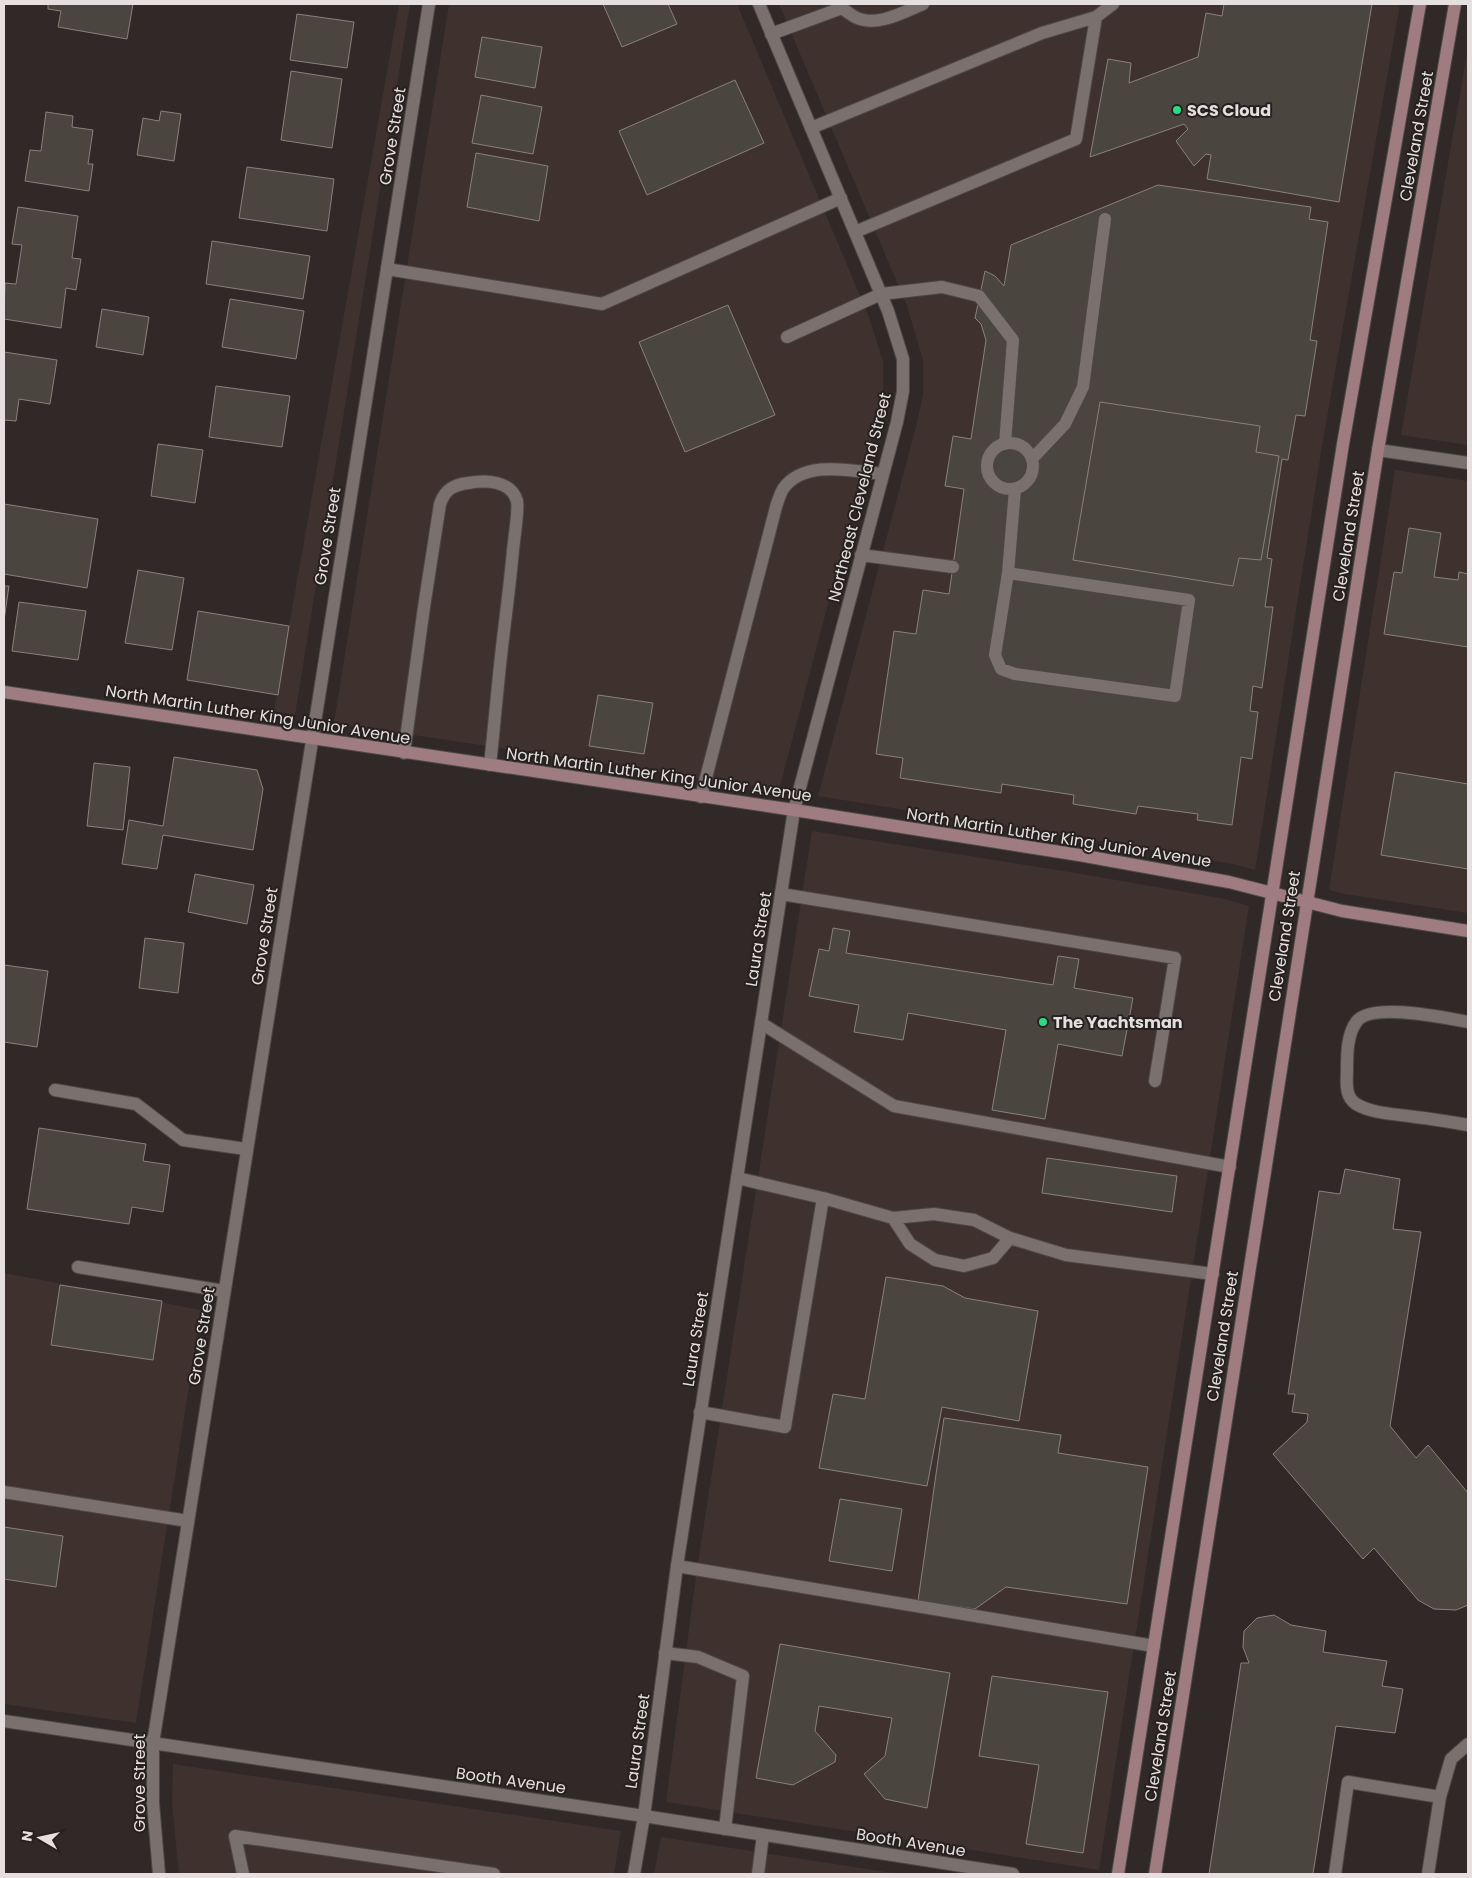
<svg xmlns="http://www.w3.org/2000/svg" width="1472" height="1878" viewBox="0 0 1472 1878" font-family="Poppins,sans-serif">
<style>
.built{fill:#3f322e}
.building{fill:#4b4540;stroke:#88817c}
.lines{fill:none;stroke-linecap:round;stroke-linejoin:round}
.lane-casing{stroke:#4d4846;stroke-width:14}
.street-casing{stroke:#4d4846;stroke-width:14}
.secondary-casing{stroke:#4d4846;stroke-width:14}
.lane{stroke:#7a716f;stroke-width:12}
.street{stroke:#7a716f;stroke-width:12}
.secondary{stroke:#9f7c7f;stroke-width:12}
.poi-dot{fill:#2fd883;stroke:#26201e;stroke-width:2}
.labels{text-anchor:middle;stroke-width:4;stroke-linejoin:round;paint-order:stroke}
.poi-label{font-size:16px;font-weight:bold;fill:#e5e0df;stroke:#26201e;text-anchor:start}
.street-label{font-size:16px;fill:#e5e0df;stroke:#26201e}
</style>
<rect width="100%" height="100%" fill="#302927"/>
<path class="built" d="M399 4H410L295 715 274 711Z
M449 4H737L869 317 883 361V389L877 418 779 790 334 723Z
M779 4H1400L1323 440 1255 870 1233 864 1082 838 818 796 916 427 923 395V360L907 306Z
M1468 48V445L1401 435Z
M1395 470 1468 481V913L1345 894 1329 890Z
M812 831 1076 873 1225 899 1249 906 1099 1870 666 1802 697 1569Z
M4 1273 201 1310 136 1723 4 1704Z
M173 1764 621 1831 614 1874H179L172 1803Z
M661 1837 899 1874H654Z"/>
<path class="building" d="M48 4H133L127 39 58 27 61 11 48 9Z
M603 4H668L677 24 622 47Z
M1224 4H1372L1339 202 1207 179 1211 155 1206 154 1194 166 1176 141 1188 129 1184 124 1090 157 1108 59 1131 63 1129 83 1198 57 1206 13 1222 16Z
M297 14 354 22 347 68 290 60Z
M482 37 542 47 535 88 475 77Z
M291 71 342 79 332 148 281 140Z
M735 80 764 143 647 195 619 131Z
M481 95 542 107 533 154 472 143Z
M161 111 181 114 174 161 137 155 143 118 159 121Z
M46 112 73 116 72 127 93 130 88 164H93L89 191 25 181 30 150 41 151Z
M476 153 548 166 539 221 467 207Z
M247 167 334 179 327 231 239 218Z
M1158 185 1311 207 1309 219 1328 222 1310 340 1317 341 1305 416 1296 415 1288 460 1282 459 1267 558 1272 559 1265 607H1273L1262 688 1253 686 1250 711 1258 712 1252 759 1241 757 1232 825 1197 820 1198 814 1138 806 1136 814 1073 804 1074 795 1002 784 1001 793 900 778 903 758 876 754 894 631 916 634 923 590 949 594 964 489 945 486 953 436 971 439 986 340 981 324 975 318 985 271 995 276 1004 286 1011 245Z
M18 207 78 216 72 258 81 259 76 290 66 288 61 328 4 319 5 283 16 284 22 245 12 244Z
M212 241 310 256 303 299 206 284Z
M230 299 304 311 296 359 222 347Z
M728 305 775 415 685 452 639 342Z
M102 309 149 317 143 355 96 347Z
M4 352 57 360 50 404 19 399 16 421 4 420Z
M216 386 290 396 282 447 209 437Z
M1100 402 1260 426 1256 452 1279 456 1261 560 1239 558 1233 586 1073 560Z
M158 444 203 450 195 503 151 496Z
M4 504 98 519 87 588 4 574Z
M1409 528 1441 533 1434 577 1458 580 1459 572 1468 574V647L1384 634 1394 572 1402 573Z
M138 570 184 578 172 650 125 643Z
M4 586H9L4 620Z
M19 602 86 611 78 660 12 651Z
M198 611 289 626 278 695 187 680Z
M598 695 653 703 644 754 589 746Z
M174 757 257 770 263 789 253 850 163 835 157 869 122 864 129 820 163 826Z
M94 763 130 767 123 830 87 826Z
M1395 772 1468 784V869L1381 855Z
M195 874 254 885 247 924 188 912Z
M833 928 850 931 846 953 1053 985 1058 956 1079 959 1074 988 1133 998 1122 1056 1058 1044 1045 1119 992 1110 1006 1030 908 1013 903 1040 854 1032 859 1005 809 996 819 949 829 951Z
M145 938 184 943 178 993 139 988Z
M4 965 48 971 37 1047 4 1042Z
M39 1128 146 1144 143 1161 170 1165 163 1212 132 1207 129 1224 27 1209Z
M1047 1158 1177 1176 1172 1212 1042 1193Z
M1345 1169 1400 1179 1393 1229 1421 1232 1390 1426 1416 1458 1428 1445 1468 1493V1564L1467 1565 1468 1567V1605L1456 1610 1434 1609 1418 1600 1374 1548 1363 1559 1273 1454 1307 1422 1308 1414 1292 1412 1295 1394H1288L1319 1191 1340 1194Z
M886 1277 943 1286 965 1298 1038 1311 1019 1421 942 1407 927 1486 819 1468 833 1394 865 1399Z
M60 1285 162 1301 153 1360 51 1345Z
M944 1418 1061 1435 1058 1453 1148 1467 1127 1604 1006 1587 975 1609 918 1601Z
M840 1499 902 1509 892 1571 829 1561Z
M4 1527 63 1536 56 1587 4 1579Z
M1274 1615 1291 1625 1326 1631 1323 1652 1387 1661 1382 1686 1403 1689 1395 1733 1336 1726 1313 1874H1209L1241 1663H1249L1243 1647 1244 1631 1257 1618Z
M780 1644 950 1673 927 1808 885 1799 864 1774 885 1756 892 1718 819 1706 815 1731 836 1755 835 1762 793 1785 756 1778Z
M992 1676 1108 1692 1083 1853 1026 1844 1039 1765 979 1756Z"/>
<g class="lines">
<g class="lane-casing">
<path id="lane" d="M842 8C846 11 851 15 855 17 876 28 904 12 923 4
M771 34 842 8 840 4
M811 128 1042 33 1096 17
M855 232 1076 139 1096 17 1113 4
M387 269 602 304 841 198
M787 337 881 294 942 287 979 296 1013 340 1005 444
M987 466a23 23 0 1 1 46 0a23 23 0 1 1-46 0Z
M1032 459 1065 424 1083 387 1105 219
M861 555 953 567
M1008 573 1189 600 1175 696 1015 674 1001 669 995 655 1008 573 1015 489
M404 753 424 607 440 504C445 489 454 485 468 483 485 480 511 480 517 501 519 509 514 539 513 550 510 585 505 620 501 656 497 692 494 729 490 765
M701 797 776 507C778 501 780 494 783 489 804 459 852 471 882 474
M781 894 1175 958 1155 1081
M1468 1022C1445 1018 1373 1002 1357 1021 1347 1034 1347 1054 1347 1069 1347 1081 1344 1096 1356 1104 1373 1114 1396 1114 1415 1117 1433 1119 1451 1122 1468 1125
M761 1023 894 1106 1230 1167
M55 1090 136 1104 183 1140 246 1149
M823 1198 893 1218 934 1214 974 1220 1010 1238 1066 1255 1213 1274
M893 1218 910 1244 935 1260 964 1266 993 1258 1010 1238
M78 1267 224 1291
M700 1412 785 1427 823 1198 737 1178
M4 1492 188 1521
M677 1566 1154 1646
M665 1653 698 1657 743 1676 725 1829
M243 1874 235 1836 494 1874
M758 1874 763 1835"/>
</g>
<g class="street-casing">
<path id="street" d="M1378 450 1468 463
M4 1721 644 1816 1013 1874
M1440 1797 1451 1759 1468 1744
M159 1874 153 1803V1743L429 4
M634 1874 644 1816 677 1566 794 810 897 422 903 391V359L888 311 759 4
M1335 1874 1348 1782 1440 1797 1428 1874"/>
</g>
<g class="secondary-casing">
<path id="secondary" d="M4 692 794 810 1079 855 1229 882 1342 911 1468 931
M1118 1874 1343 444 1420 4
M1155 1874 1378 450 1455 4"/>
</g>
<use href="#lane" class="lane"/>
<use href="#street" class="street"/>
<use href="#secondary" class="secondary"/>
</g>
<g class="poi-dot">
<circle cx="1177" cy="110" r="5"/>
<circle cx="1043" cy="1022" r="5"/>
</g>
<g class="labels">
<g class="poi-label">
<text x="1187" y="116">SCS Cloud</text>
<text x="1053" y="1028">The Yachtsman</text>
</g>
<g class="street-label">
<text transform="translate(392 136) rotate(-81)" y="6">Grove Street</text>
<text transform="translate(1416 136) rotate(-80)" y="6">Cleveland Street</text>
<text transform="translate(859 497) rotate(-76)" y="6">Northeast Cleveland Street</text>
<text transform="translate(327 536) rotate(-81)" y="6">Grove Street</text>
<text transform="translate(1348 536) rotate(-81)" y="6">Cleveland Street</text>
<text transform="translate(258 714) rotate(9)" y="6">North Martin Luther King Junior Avenue</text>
<text transform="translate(659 774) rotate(8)" y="6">North Martin Luther King Junior Avenue</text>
<text transform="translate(1059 837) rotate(9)" y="6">North Martin Luther King Junior Avenue</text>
<text transform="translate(264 936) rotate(-81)" y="6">Grove Street</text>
<text transform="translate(1284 936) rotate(-81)" y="6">Cleveland Street</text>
<text transform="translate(758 939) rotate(-81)" y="6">Laura Street</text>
<text transform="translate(201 1336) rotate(-81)" y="6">Grove Street</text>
<text transform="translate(1222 1336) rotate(-81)" y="6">Cleveland Street</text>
<text transform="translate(695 1339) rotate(-81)" y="6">Laura Street</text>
<text transform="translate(1160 1736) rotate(-81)" y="6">Cleveland Street</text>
<text transform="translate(637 1741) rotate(-82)" y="6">Laura Street</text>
<text transform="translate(511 1780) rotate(8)" y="6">Booth Avenue</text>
<text transform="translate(139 1783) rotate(-90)" y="6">Grove Street</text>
<text transform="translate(911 1842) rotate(9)" y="6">Booth Avenue</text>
</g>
</g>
<rect width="1472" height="1878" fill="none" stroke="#e5e0df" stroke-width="10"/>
<g transform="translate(40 1838) rotate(279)" stroke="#26201e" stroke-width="4" paint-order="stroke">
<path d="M0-4L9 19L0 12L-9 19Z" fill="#e5e0df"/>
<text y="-8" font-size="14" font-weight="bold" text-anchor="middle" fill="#e5e0df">N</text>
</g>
</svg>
